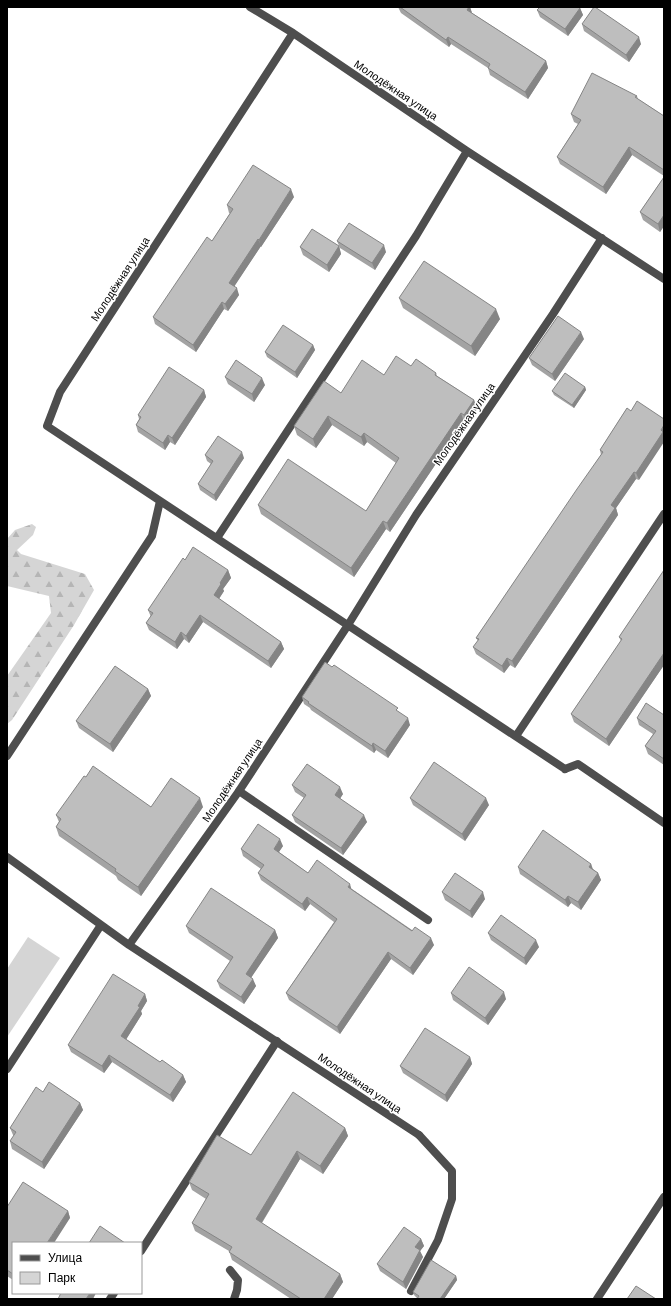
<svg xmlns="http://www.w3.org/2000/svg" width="671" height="1306" viewBox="0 0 671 1306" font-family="Barlow,sans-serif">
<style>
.forest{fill:url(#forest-firs)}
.park{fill:#d5d5d5}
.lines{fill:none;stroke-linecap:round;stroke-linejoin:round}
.lane{stroke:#4e4e4e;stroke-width:8}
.street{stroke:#4e4e4e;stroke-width:8}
.wall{fill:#a3a3a3}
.shaded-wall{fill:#858585}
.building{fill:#bebebe;stroke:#858585}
.labels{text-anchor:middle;stroke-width:3;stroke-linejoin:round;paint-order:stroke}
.street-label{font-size:11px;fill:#000;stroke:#fff}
</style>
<defs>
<pattern id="forest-firs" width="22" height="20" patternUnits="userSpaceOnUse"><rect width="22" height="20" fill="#d5d5d5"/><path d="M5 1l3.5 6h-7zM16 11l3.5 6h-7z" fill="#b5b5b5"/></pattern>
</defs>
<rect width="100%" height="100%" fill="#fff"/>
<path class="forest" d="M32 524 36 527 33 535 17 550 21 554 85 574 94 590 74 625 12 720 7 724V676L51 613 49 596 7 586V539L15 530Z"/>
<path class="park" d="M28 937 60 958 7 1037V969Z"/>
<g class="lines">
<path class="lane" d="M565 769 578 764 664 823
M239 791 428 920
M141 1251 277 1041
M230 1270 238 1280 237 1290 234 1299
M411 1291 438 1240 452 1199V1171L419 1135
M110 1299 114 1293
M597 1299 664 1197"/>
<path class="street" d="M250 7 293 33 467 151 664 279
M293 33 60 392 47 426 565 769
M217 538 416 236 467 151
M516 736 664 514
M7 756 152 536 160 501
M7 857 129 945 419 1135
M129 945 239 791 348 625 416 515 553 314 602 238
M7 1069 101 925"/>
</g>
<path class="wall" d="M398 7H470L472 13 546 61 548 68 528 99 490 75 488 68 451 44 449 47 401 13Z
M580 8 583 15 568 36 540 17 537 10Z
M582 24 641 44 629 62 584 31Z
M637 96 638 99 664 116V176L632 155 606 194 560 164 557 157 578 124 574 122 571 114Z
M664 177V226L660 232 643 220 640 212Z
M294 197 261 247V246L234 286 239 295 228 311 224 309 196 352 155 324 153 317 212 241 230 213H229L227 205Z
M337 241 386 252 375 270 340 248Z
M339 246 341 254 329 272 303 255 300 247Z
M399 298 500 319 475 356 403 308Z
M584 339 555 381 532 365 529 358Z
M313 345 315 350 297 378 267 357 265 352Z
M411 366 436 373 437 376 474 400 477 409 467 424 464 422 390 532 386 529 354 577 261 514 258 505 366 511 396 463 367 442 364 446 332 425 316 448 297 435 294 426 341 393 384 375Z
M225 377 265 385 254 402 228 384Z
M585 387 586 390 574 408 554 395 552 391Z
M204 390 206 397 175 445 170 442 165 450 138 432 136 425 139 419 138 415Z
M627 408 639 480 636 479 616 508 618 515 515 668 510 665 504 673 476 654 473 647 478 641 476 638 601 455 600 450Z
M205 455 244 458 216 501 200 490 198 484 211 464 207 461Z
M185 560 228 570 231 578 223 589 224 591 219 599 281 642 284 649 271 668 203 622 189 643 184 639 177 649 149 630 146 623 151 617 148 610Z
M664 570V665L609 746 574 722 571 714 621 641 619 637Z
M148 689 151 696 113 752 79 728 76 721Z
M302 697 399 712 410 725 388 758 376 750 374 753 311 710 310 708 304 704Z
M664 715V765L648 754 645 746 653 734 639 725 637 718Z
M292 785 343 794 340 798 367 822 343 855 295 822 292 815 304 798 295 792Z
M410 798 489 805 465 841 413 805Z
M151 807H203L141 896 118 880 116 876 59 836 56 827 59 822 56 815Z
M283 846 279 852 308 873 352 889 434 945 413 975 391 959 340 1034 289 1000 286 993 334 922 310 904 305 911 261 880 258 873 261 869 243 856 241 849Z
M591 864 593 869 598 873 601 880 581 910 571 903 568 907 520 874 518 867Z
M442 892 485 899 472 918 445 900Z
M186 926 275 930 278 938 251 977 256 986 244 1004 220 988 217 981 230 961 189 933Z
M488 933 539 947 526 965 491 940Z
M451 993 506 999 488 1025 453 1000Z
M145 994 147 1001 141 1011 142 1014 126 1039 160 1062 183 1075 186 1082 173 1102 112 1062 104 1073 71 1052 68 1045Z
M470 1057 472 1064 447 1102 403 1073 400 1066Z
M43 1092 80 1103 83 1110 44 1169 12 1149 10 1141 14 1136 13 1135 10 1128Z
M345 1128 348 1136 323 1174 300 1159 262 1223 340 1274 343 1282 332 1299H291L232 1260 229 1251 195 1231 192 1223 206 1199 192 1190 189 1182 251 1155Z
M7 1207 68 1211 70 1218 13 1243V1280L7 1276Z
M421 1239 424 1246 420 1251 423 1257 406 1289 380 1271 377 1264Z
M456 1276 457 1280 444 1299H417V1298L414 1295 413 1292Z"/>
<path class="shaded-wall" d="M469 7H470L472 13 467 10Z
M580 8 583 15 568 36 565 29Z
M448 37 451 44 449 47 446 40Z
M639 37 641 44 629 62 626 55Z
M546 61 548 68 528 99 525 92Z
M629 147 632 155 606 194 603 187Z
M291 189 294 197 261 247 259 240Z
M664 215V226L660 232 658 224Z
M258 239 261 246 232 290 229 283Z
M384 245 386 252 375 270 372 263Z
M339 246 341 254 329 272 327 265Z
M237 288 239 295 228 311 225 304Z
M222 302 224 309 196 352 193 345Z
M496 309 500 319 475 356 471 346Z
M581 332 584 339 555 381 552 374Z
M313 345 315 350 297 378 295 372Z
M262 378 265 385 254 402 252 394Z
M585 387 586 390 574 408 572 405Z
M204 390 206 397 175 445 172 438Z
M474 400 477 409 467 424 464 415Z
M461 413 464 422 390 532 387 523Z
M328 416 332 425 316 448 313 439Z
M664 425V442L639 480 636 473Z
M364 433 367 442 364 446 361 437Z
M168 435 170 442 165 450 163 443Z
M242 452 244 458 216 501 214 495Z
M634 472 636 479 616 508 618 515 515 668 512 661 611 505Z
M383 521 386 529 354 577 351 568Z
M228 570 231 578 223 589 224 591 216 603 214 595 220 583Z
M200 615 203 622 189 643 186 636Z
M181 632 184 639 177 649 175 642Z
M281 642 284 649 271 668 268 661Z
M664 653V665L609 746 606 739Z
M507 658 510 665 504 673 502 666Z
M148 689 151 696 113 752 110 744Z
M408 718 410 725 388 758 385 751Z
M373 743 376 750 374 753 372 746Z
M340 787 343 794 338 802 335 795Z
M200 798 203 807 141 896 138 887Z
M486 798 489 805 465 841 462 834Z
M364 815 367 822 343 855 341 848Z
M280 839 283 846 276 856 274 849Z
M591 864 593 871 589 867Z
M598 873 601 880 581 910 578 902Z
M350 884 352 891 348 887Z
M483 892 485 899 472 918 470 911Z
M568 896 571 903 568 907 565 900Z
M307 897 310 904 305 911 302 904Z
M275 930 278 938 249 981 246 974Z
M431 938 434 945 413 975 410 968Z
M536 940 539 947 526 965 524 958Z
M388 952 391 959 340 1034 337 1027Z
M253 979 256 986 244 1004 241 997Z
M504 992 506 999 488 1025 485 1018Z
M145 994 147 1001 141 1011 142 1014 124 1043 121 1036Z
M109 1055 112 1062 104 1073 102 1066Z
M470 1057 472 1064 447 1102 445 1095Z
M183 1075 186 1082 173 1102 170 1095Z
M80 1103 83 1110 44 1169 42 1162Z
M345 1128 348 1136 323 1174 320 1166Z
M297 1151 300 1159 259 1227 256 1219Z
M68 1211 70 1218 54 1243H47Z
M421 1239 424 1246 420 1251 423 1257 406 1289 403 1282 415 1247Z
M340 1274 343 1282 332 1299H324Z
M456 1276 457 1280 444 1299H440Z
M90 1293H96L93 1299H86Z"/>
<path class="building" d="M400 7H469L467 10 546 61 525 92 488 68 490 64 448 37 446 40Z
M540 7H579L580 8 565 29 537 10Z
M594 7H595L639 37 626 55 582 24Z
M592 73 637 96 635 97 664 116V170L629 147 603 187 557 157 581 120 571 114Z
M253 165 291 189 259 240 258 239 229 283 237 288 225 304 222 302 193 345 153 317 207 237 212 241 233 209 227 205Z
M664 177V215L658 224 640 212Z
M349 223 384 245 372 263 337 241Z
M312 229 339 246 327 265 300 247Z
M424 261 496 309 471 346 399 298Z
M558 316 581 332 552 374 529 358Z
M283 325 313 345 295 372 265 352Z
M396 356 411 366 416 359 436 373 435 375 474 400 464 415 461 413 387 523 383 521 351 568 258 505 288 459 366 511 399 458 364 433 361 437 328 416 313 439 294 426 324 381 341 393 362 360 384 375Z
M236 360 262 378 252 394 225 377Z
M169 367 204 390 172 438 168 435 163 443 136 425 141 417 138 415Z
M565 373 585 387 572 405 552 391Z
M637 401 664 419V425L661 430 663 432 636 473 634 472 611 505 615 508 512 661 507 658 502 666 473 647 479 639 476 638 577 489 603 452 600 450 627 408 631 411Z
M218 436 242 452 214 495 198 484 213 461 205 455Z
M193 547 228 570 220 583 221 584 214 595 281 642 268 661 200 615 186 636 181 632 175 642 146 623 153 613 148 610 183 558 185 560Z
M664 570V653L606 739 571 714 622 639 619 637Z
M325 662 332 667 334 665 398 708 396 710 408 718 385 751 373 743 372 746 308 703 309 702 302 697Z
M115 666 148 689 110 744 76 721Z
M646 703 664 715V759L645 746 656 731 637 718Z
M434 762 486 798 462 834 410 798Z
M307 764 340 787 335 795 364 815 341 848 292 815 306 795 292 785Z
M93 766 151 807 171 778 200 798 138 887 115 871 116 869 56 827 61 819 56 815 84 776 86 777Z
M258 824 280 839 274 849 308 873 317 860 350 884 348 887 412 931 415 927 431 938 410 968 388 952 337 1027 286 993 337 919 307 897 302 904 258 873 264 865 241 849Z
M543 830 591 864 589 867 598 873 578 902 568 896 565 900 518 867Z
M455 873 483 892 470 911 442 892Z
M211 888 275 930 246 974 253 979 241 997 217 981 233 957 186 926Z
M501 915 536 940 524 958 488 933Z
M469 967 504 992 485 1018 451 993Z
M113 974 145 994 138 1006 140 1007 121 1036 160 1062 162 1060 183 1075 170 1095 109 1055 102 1066 68 1045Z
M425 1028 470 1057 445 1095 400 1066Z
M49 1082 80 1103 42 1162 10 1141 16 1132 10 1128 36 1087 43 1092Z
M293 1092 345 1128 320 1166 297 1151 256 1219 340 1274 324 1299H301L229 1252 232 1247 192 1223 209 1194 189 1182 217 1135 251 1155Z
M23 1182 68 1211 47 1243H13V1274L7 1270V1207Z
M100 1226 125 1243H89Z
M404 1227 421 1239 415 1247 420 1250 403 1282 377 1264Z
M431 1260 456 1276 440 1299H417L419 1296 413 1292Z
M636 1286 656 1299H627Z
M61 1293H90L86 1299H58Z"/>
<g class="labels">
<g class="street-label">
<text transform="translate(396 90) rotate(34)" y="4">Молодёжная улица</text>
<text transform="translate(120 279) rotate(-57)" y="4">Молодёжная улица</text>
<text transform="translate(464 424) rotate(-55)" y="4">Молодёжная улица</text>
<text transform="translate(232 780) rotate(-56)" y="4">Молодёжная улица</text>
<text transform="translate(360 1083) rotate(34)" y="4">Молодёжная улица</text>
</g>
</g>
<rect width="671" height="1306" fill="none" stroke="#000000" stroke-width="16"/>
<rect x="12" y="1242" width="130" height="52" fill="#ffffff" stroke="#999999"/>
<rect x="20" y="1255" width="20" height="6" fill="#4e4e4e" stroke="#999999"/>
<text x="48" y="1262" font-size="12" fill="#000000">Улица</text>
<rect x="20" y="1272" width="20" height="12" fill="#d5d5d5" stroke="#999999"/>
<text x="48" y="1282" font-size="12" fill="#000000">Парк</text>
</svg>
